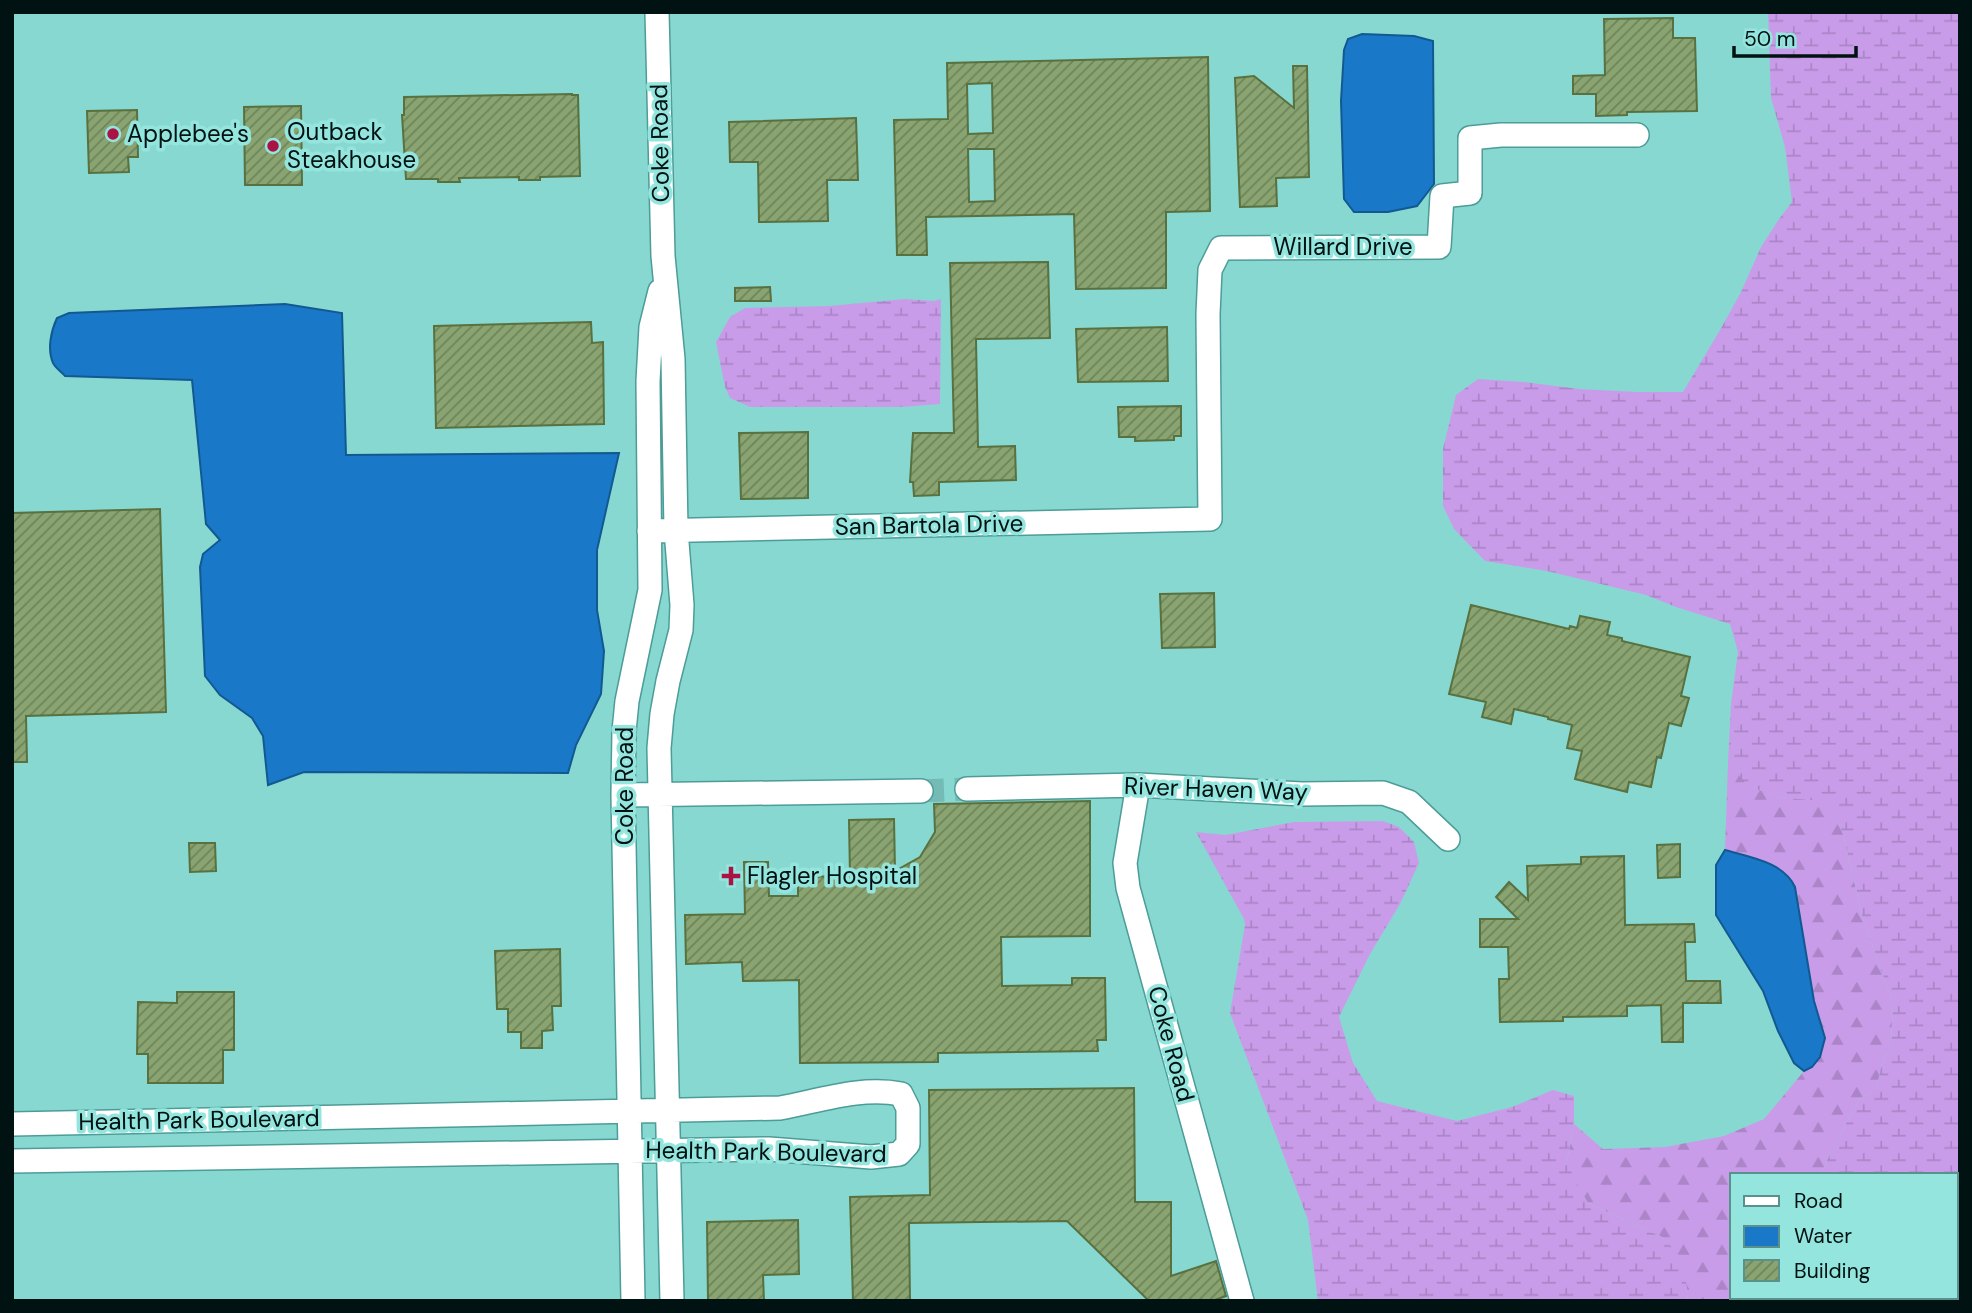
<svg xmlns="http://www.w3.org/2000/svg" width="1972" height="1313" viewBox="0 0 1972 1313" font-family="'DM Sans',sans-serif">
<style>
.forest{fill:url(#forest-firs)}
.wetland{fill:url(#wetland-marsh)}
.water{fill:#1a78c8;stroke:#125991;stroke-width:2}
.building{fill:url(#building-hatch);stroke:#58713f;stroke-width:2;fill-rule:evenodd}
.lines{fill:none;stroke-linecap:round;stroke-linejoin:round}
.minor-tunnel{stroke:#74bab5;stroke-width:23;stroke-dasharray:23 11;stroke-linecap:butt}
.minor-casing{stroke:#4c9c97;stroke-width:26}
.minor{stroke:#fff;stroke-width:23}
.poi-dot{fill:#a91445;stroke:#95e5df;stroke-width:2.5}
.labels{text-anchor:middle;stroke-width:7;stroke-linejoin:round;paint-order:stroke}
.poi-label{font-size:24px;fill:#001211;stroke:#95e5df;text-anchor:start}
.street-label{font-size:24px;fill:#001211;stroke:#95e5df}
</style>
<defs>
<pattern id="forest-firs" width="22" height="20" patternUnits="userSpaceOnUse" patternTransform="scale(1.75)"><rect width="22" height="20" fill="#c99ce9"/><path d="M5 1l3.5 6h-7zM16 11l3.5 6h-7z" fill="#ab85c7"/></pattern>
<pattern id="wetland-marsh" width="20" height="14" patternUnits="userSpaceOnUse" patternTransform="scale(1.75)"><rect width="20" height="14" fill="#c99ce9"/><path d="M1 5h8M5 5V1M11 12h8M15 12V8" fill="none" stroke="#ab85c7"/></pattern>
<pattern id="building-hatch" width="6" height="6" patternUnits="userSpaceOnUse" patternTransform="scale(1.75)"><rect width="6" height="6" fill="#89a470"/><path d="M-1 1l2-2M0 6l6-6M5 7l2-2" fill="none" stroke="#6e845b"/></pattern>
</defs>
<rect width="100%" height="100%" fill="#88d8d2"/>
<path class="forest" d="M1728 762 1749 786 1779 797 1831 801 1843 834 1862 915 1893 1004 1891 1043 1881 1066 1877 1088 1860 1099 1833 1147 1821 1175H1732V1297H1799V1301H1687L1688 1293 1664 1238 1588 1203 1577 1186 1567 1162 1574 1124 1603 1149 1665 1147 1724 1136 1764 1119 1804 1071 1812 1067 1820 1057 1825 1038 1814 1001 1795 887 1741 855 1725 850Z"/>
<path class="wetland" d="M1768 12H1960V1301H1799V1297H1956V1175H1821L1833 1147 1860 1099 1877 1088 1881 1066 1891 1043 1893 1004 1862 915 1843 834 1831 802 1779 797 1748 786 1728 762 1731 704 1738 652 1730 624 1676 607 1646 595 1547 571 1485 561 1454 529 1443 506V449L1456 395 1478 379 1524 382 1579 389 1638 392H1683L1720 330 1741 292 1761 247 1779 219 1792 202 1785 147 1771 98Z
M905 299 934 301 941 299 940 404 902 407H750L730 398 725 387 716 342 730 317 745 308 829 306Z
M1383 821 1399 827 1414 842 1419 863 1400 904 1370 954 1339 1017 1353 1063 1377 1101 1457 1121 1512 1107 1553 1090 1574 1096V1124L1567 1162 1578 1186 1588 1203 1664 1238 1681 1258 1688 1293 1687 1301H1318L1308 1220 1230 1013 1245 925 1244 919 1196 832 1225 835 1294 822Z"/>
<path class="water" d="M1362 34 1414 36 1433 41 1434 184 1417 206 1388 212H1354L1344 199 1341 101 1344 50 1348 39Z
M285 304 342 313 346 455 619 453 597 550V610L604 651 601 694 576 745 568 773 304 772 268 785 263 736 252 718 220 695 205 676 200 567 203 554 220 540 206 524 192 380 65 376C62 372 55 368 53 363 47 349 51 331 57 318L69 313Z
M1725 850C1749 857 1784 862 1795 887L1814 1001 1825 1038 1820 1057 1812 1067 1804 1071 1794 1063 1778 1031 1763 991 1716 915V865Z"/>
<path class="building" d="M1673 18V38H1695L1697 111 1627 112V115L1596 116V94H1573V76L1605 75 1604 19Z
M1208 57 1210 211 1166 212V288L1076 289 1074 214 926 217 927 255H897L894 120 948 119 947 63ZM992 83 993 133 968 134 967 84ZM968 149H994L995 201 969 202Z
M1293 66H1307L1309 177 1276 178 1277 206 1240 207 1235 78 1254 76 1294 108Z
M572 94V95H578L580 176 540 177V180H519V177L459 178 460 182H438V179H406L402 115H404V97Z
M301 106 302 185H245L244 107Z
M137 110 138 157H128L129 172 89 173 87 111Z
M856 118 858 180H827L828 221 759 222 758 162H730L729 122Z
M1048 262 1050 338 976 339 978 447 1015 446 1016 480 939 482V495L914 496 913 482H910L913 433H954L950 263Z
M770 287 771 301H735V288Z
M591 322 592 343 603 342 604 424 436 428 434 326Z
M1167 327 1168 381 1078 382 1076 329Z
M1181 406V436H1174V440L1135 441V437H1119L1118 407Z
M808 432V498L741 499 739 433Z
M160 509 166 712 26 716 27 762H12V513Z
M1214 593 1215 647 1162 648 1160 594Z
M1471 605 1569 629 1570 626 1577 628 1580 616 1610 622 1607 635 1622 638V641L1690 657 1681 696 1689 698 1681 726 1669 723 1661 758 1657 757 1651 787 1629 782 1627 792 1575 779 1582 751 1567 748 1572 725 1548 719V717L1514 709 1511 724 1482 717 1486 702 1449 694Z
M1090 801V936L1001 937 1002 986 1072 985V978H1105L1106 1040H1097L1098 1051 938 1053V1062L800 1063 799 980 743 981 742 962 686 964 685 915 745 914 744 862H768L769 896H798V877L850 876 849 820 894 819 895 871 920 857 935 832 934 804Z
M189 843H215L216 871 190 872Z
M1680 844V877L1658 878 1657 845Z
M1624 856 1625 925 1694 924 1695 942H1685L1686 981H1720L1721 1003H1683V1042H1662L1661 1005 1627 1006V1016L1563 1017V1021L1500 1022 1499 979H1509L1508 947H1480V919H1518L1496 897 1509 882 1528 900 1527 866 1581 864V857Z
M560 949 561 1006H552L553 1030 542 1031V1048H521V1032H508V1009H497L495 951Z
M177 992H234V1050H223V1083H148V1054H137L138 1002 177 1003Z
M1134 1088 1135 1202H1171V1276L1216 1261 1226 1296 1212 1301H1149L1067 1221 909 1223 910 1301H853L850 1197 930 1195 929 1090Z
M798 1220 799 1274 763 1275 764 1301H708L707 1222Z"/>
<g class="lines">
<path class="minor-tunnel" d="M921 791 967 789"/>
<g class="minor-casing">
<path id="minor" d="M657 12 663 256 673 359 676 530 682 605 681 630 668 681 662 714 659 748 672 1301
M649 531 1210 519 1208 314 1210 270 1221 248 1439 247 1442 196 1470 193V138L1501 135H1637
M1138 785 1125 863 1128 888 1242 1301
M967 789 1138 785 1302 794 1383 793 1409 802 1448 839
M623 795 921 791
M12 1124 780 1108C819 1101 861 1086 901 1094L908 1108V1144L899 1154 871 1157 769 1149 12 1161
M633 1301 623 795 624 731 627 701 650 590 648 381 651 327 660 291"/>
</g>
<use href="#minor" class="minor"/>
</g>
<g class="poi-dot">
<circle cx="113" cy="134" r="7"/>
<circle cx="273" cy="146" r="7"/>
<path d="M727.5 865.5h7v7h7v7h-7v7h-7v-7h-7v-7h7z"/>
</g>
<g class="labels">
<g class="poi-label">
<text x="287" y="140">Outback<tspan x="287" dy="28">Steakhouse</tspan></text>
<text x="127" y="142">Applebee's</text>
<text x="747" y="884">Flagler Hospital</text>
</g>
<g class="street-label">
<text transform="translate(660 143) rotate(-91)" y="8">Coke Road</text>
<text x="1343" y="255">Willard Drive</text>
<text transform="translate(929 525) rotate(-1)" y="8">San Bartola Drive</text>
<text transform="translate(625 786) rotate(-90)" y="8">Coke Road</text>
<text transform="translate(1216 789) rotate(2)" y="8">River Haven Way</text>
<text transform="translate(1171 1044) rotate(75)" y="8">Coke Road</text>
<text transform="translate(199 1120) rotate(-1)" y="8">Health Park Boulevard</text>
<text transform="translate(766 1152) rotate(1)" y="8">Health Park Boulevard</text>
</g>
</g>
<rect width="1972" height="1313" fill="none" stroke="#001211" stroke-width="28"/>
<rect x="1730" y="1173" width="228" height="126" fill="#95e5df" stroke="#59918d" stroke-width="2"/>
<rect x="1744" y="1196" width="35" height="10" fill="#ffffff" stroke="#59918d" stroke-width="2"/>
<text x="1794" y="1208" font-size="21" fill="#001211">Road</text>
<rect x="1744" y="1226" width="35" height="21" fill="#1a78c8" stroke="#59918d" stroke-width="2"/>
<text x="1794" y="1243" font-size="21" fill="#001211">Water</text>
<rect x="1744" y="1260" width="35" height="21" fill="url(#building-hatch)" stroke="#59918d" stroke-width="2"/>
<text x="1794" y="1278" font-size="21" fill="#001211">Building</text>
<path d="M1734 46v10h122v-10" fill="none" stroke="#001211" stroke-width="3.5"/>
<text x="1744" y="46" font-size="21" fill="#001211" stroke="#95e5df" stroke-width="5" paint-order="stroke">50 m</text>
</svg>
